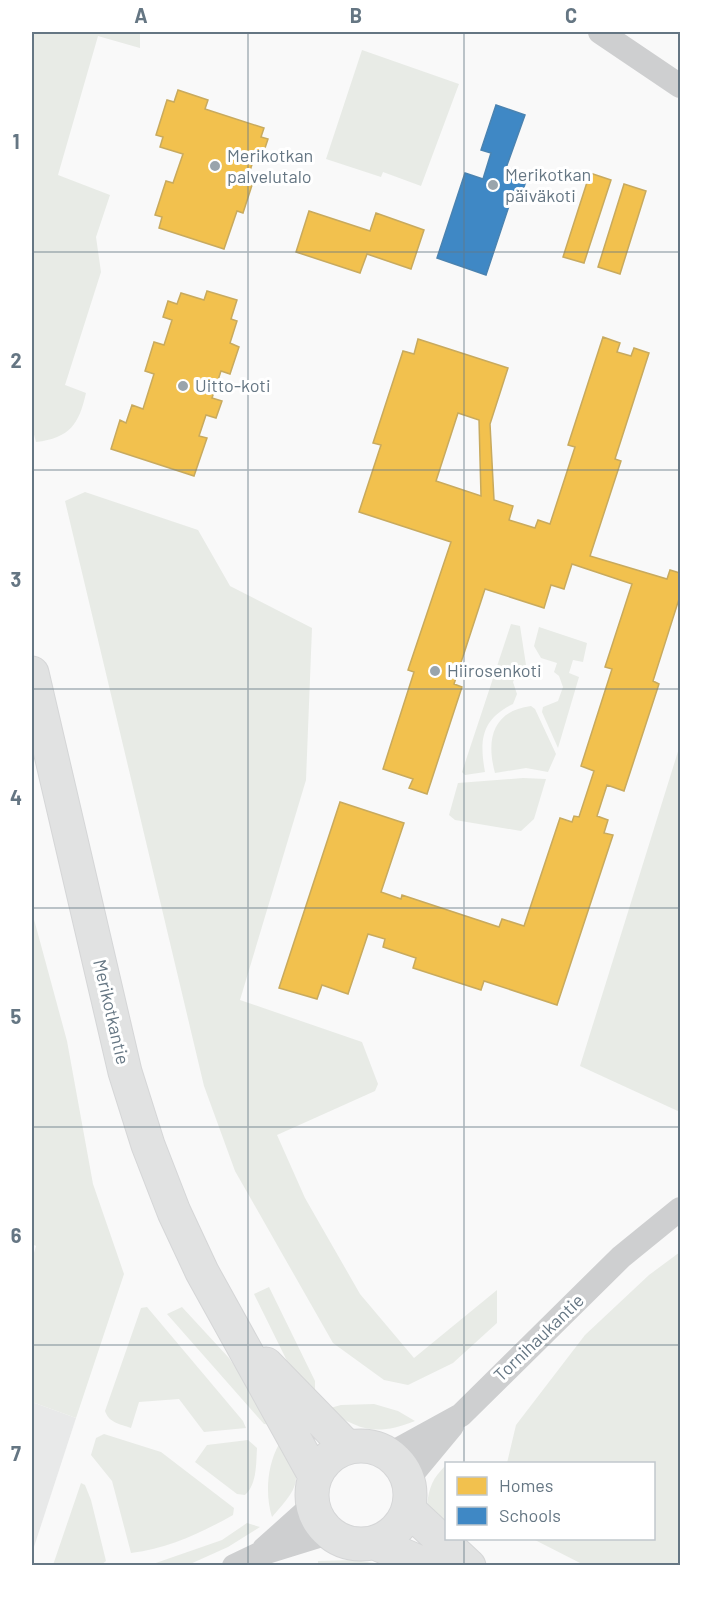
<svg xmlns="http://www.w3.org/2000/svg" width="712" height="1597" viewBox="0 0 712 1597" font-family="Barlow,sans-serif">
<style>
.built{fill:#e8e9e9}
.green{fill:#e8ebe6}
.homes{fill:#f2c14e;stroke:#c8aa5e;stroke-width:1.5;fill-rule:evenodd}
.schools{fill:#3f88c5;stroke:#4a83b1;stroke-width:1.5}
.lines{fill:none;stroke-linecap:round;stroke-linejoin:round}
.secondary-casing{stroke:#d5d6d7;stroke-width:35}
.street{stroke:#cecfd0;stroke-width:24}
.secondary{stroke:#e1e2e2;stroke-width:33}
.grid{fill:none;stroke:#657683;stroke-width:1.5;stroke-opacity:0.55}
.poi-dot{fill:#99a4ac;stroke:#fff;stroke-width:2}
.labels{text-anchor:middle;stroke-width:6;stroke-linejoin:round;paint-order:stroke}
.poi-label{font-size:18px;fill:#657683;stroke:#fff;text-anchor:start}
.street-label{font-size:18px;fill:#657683;stroke:#fff}
.neatline{fill:none;stroke:#657683;stroke-width:2}
.grid-label{font-size:20px;text-anchor:middle;font-weight:bold;fill:#657683}
</style>
<rect width="100%" height="100%" fill="#f9f9f9"/>
<path class="built" d="M32 1402 76 1418 32 1553Z"/>
<path class="green" d="M32 32H140V48L98 36 58 175 110 195 96 237 101 272 65 385 86 393C79 424 70 438 36 442L32 427Z
M362 50 459 84 421 186 383 172 381 177 326 159Z
M85 492 198 530 230 586 312 628 306 780 240 1000 362 1042 378 1084 375 1091 277 1135 305 1198 360 1294 414 1358 497 1290V1323L453 1363 408 1385 384 1380 333 1343 235 1171 204 1086 65 501Z
M511 624 520 626 526 665 517 673 513 682 517 694 513 704C482 719 479 739 485 772L465 775 462 772Z
M539 627 587 643 583 662 573 660 569 673 579 677 558 748 542 712 543 707 558 701 563 687 559 676 554 672 557 663 541 658 534 646Z
M531 706 535 709 556 754 548 772 526 768 495 773C486 740 492 711 531 706Z
M680 745V1112L580 1066Z
M523 778 546 779 534 819 521 831 455 820 449 815 458 783Z
M32 912 67 1041 93 1184 124 1274 76 1418 32 1402V1260L36 1246 32 1244Z
M680 1252V1565H584L533 1539 654 1538V1464L507 1463 516 1425 585 1335 649 1275Z
M269 1287 315 1381V1394L291 1369 254 1294Z
M147 1307 243 1421 246 1428 204 1432 179 1399 139 1402 131 1428C120 1424 109 1423 105 1411L141 1308Z
M182 1307 229 1358 276 1425 264 1424 167 1314Z
M374 1404 398 1411 415 1421C377 1436 360 1431 327 1409L341 1405Z
M104 1434 161 1452 234 1508 233 1515C201 1533 169 1548 131 1553L112 1481 91 1455 96 1438Z
M248 1440 257 1448C256 1464 257 1484 245 1495L237 1494 195 1462 207 1445Z
M279 1444C306 1478 299 1486 272 1517 265 1494 267 1466 279 1444Z
M445 1466 446 1467V1524L427 1505C429 1487 433 1478 445 1466Z
M81 1483 85 1485 91 1500 106 1561 101 1565H53Z
M247 1523 260 1527 228 1547 188 1565H150L222 1540Z
M353 1560 388 1565 318 1566V1561Z"/>
<path class="homes" d="M178 90 208 100 205 109 264 128 261 137 268 139 263 154 256 152 248 177 254 179 243 213 237 211 224 249 159 228 162 217 155 215 166 181 173 183 183 154 160 147 163 137 156 135 167 100 174 102Z
M590 173 611 180 584 263 563 257Z
M624 184 646 191 620 274 598 267Z
M309 211 370 231 376 213 424 230 411 269 367 254 360 273 296 252Z
M207 291 237 300 231 319 237 321 230 343 239 347 230 374 221 371 212 398 222 401 216 418 206 415 199 436 207 438 194 476 111 449 120 420 126 423 132 405 143 409 154 374 145 371 154 342 164 345 172 320 163 317 168 301 177 304 181 293 204 300Z
M603 337 620 343 617 352 631 356 634 348 649 353 615 459 621 461 590 556 667 579 670 570 680 573V596L653 681 659 684 624 791 607 785 597 816 608 820 604 833 613 835 557 1005 484 981 481 990 413 968 416 958 383 947 385 939 368 934 348 994 322 985 317 999 279 988 340 802 404 823 381 892 401 899 402 895 499 927 502 919 524 926 560 818 572 822 574 816 579 817 594 771 581 766 612 669 605 667 632 584 572 564 564 589 551 585 544 608 485 589 454 684 462 687 427 794 409 788 413 779 383 769 414 672 408 670 451 542 359 512 381 445 373 443 403 351 414 354 418 339 508 368 490 424 494 500 513 506 509 520 535 528 538 520 550 524 575 447 568 445ZM458 413 479 420 481 496 436 481Z"/>
<path class="schools" d="M496 105 525 115 506 168 528 175 522 193 514 191 486 275 437 258 465 173 483 179 491 153 481 150Z"/>
<g class="lines">
<g class="secondary-casing">
<path id="secondary" d="M32 673 125 1072 148 1145 174 1212 202 1272 315 1476
M266 1364 347 1447
M312 1495a49 49 0 1 1 98 0a49 49 0 1 1-98 0Z
M408 1509 469 1566
M375 1543 428 1566"/>
</g>
<path class="street" d="M600 32 680 86
M390 1454 461 1415 621 1257 680 1209
M408 1479 452 1426
M264 1549 312 1506
M234 1566 257 1555 328 1533"/>
<use href="#secondary" class="secondary"/>
</g>
<path class="grid" d="M248 32V1566M464 32V1464M32 252H680M32 470H680M32 689H680M32 908H680M32 1127H680M32 1345H680M464 1538V1566"/>
<g class="poi-dot">
<circle cx="215" cy="166" r="6"/>
<circle cx="493" cy="185" r="6"/>
<circle cx="183" cy="386" r="6"/>
<circle cx="435" cy="671" r="6"/>
</g>
<g class="labels">
<g class="poi-label">
<text x="227" y="162">Merikotkan<tspan x="227" dy="21">palvelutalo</tspan></text>
<text x="505" y="181">Merikotkan<tspan x="505" dy="21">päiväkoti</tspan></text>
<text x="195" y="392">Uitto-koti</text>
<text x="447" y="677">Hiirosenkoti</text>
</g>
<g class="street-label">
<text transform="translate(111 1012) rotate(77)" y="6">Merikotkantie</text>
<text transform="translate(539 1338) rotate(-44)" y="6">Tornihaukantie</text>
</g>
</g>
<rect width="712" height="1597" fill="none" stroke="#ffffff" stroke-width="66"/>
<rect x="445" y="1462" width="210" height="78" fill="#ffffff" stroke="#c1c8cd" stroke-width="1.5"/>
<rect x="457" y="1477" width="30" height="18" fill="#f2c14e" stroke="#c1c8cd" stroke-width="1.5"/>
<text x="499" y="1492" font-size="18" fill="#657683">Homes</text>
<rect x="457" y="1507" width="30" height="18" fill="#3f88c5" stroke="#c1c8cd" stroke-width="1.5"/>
<text x="499" y="1522" font-size="18" fill="#657683">Schools</text>
<rect x="33" y="33" width="646" height="1531" class="neatline"/>
<g class="grid-label">
<text x="141" y="23">A</text>
<text x="356" y="23">B</text>
<text x="571" y="23">C</text>
<text x="16" y="149">1</text>
<text x="16" y="368">2</text>
<text x="16" y="587">3</text>
<text x="16" y="805">4</text>
<text x="16" y="1024">5</text>
<text x="16" y="1243">6</text>
<text x="16" y="1461">7</text>
</g>
</svg>
